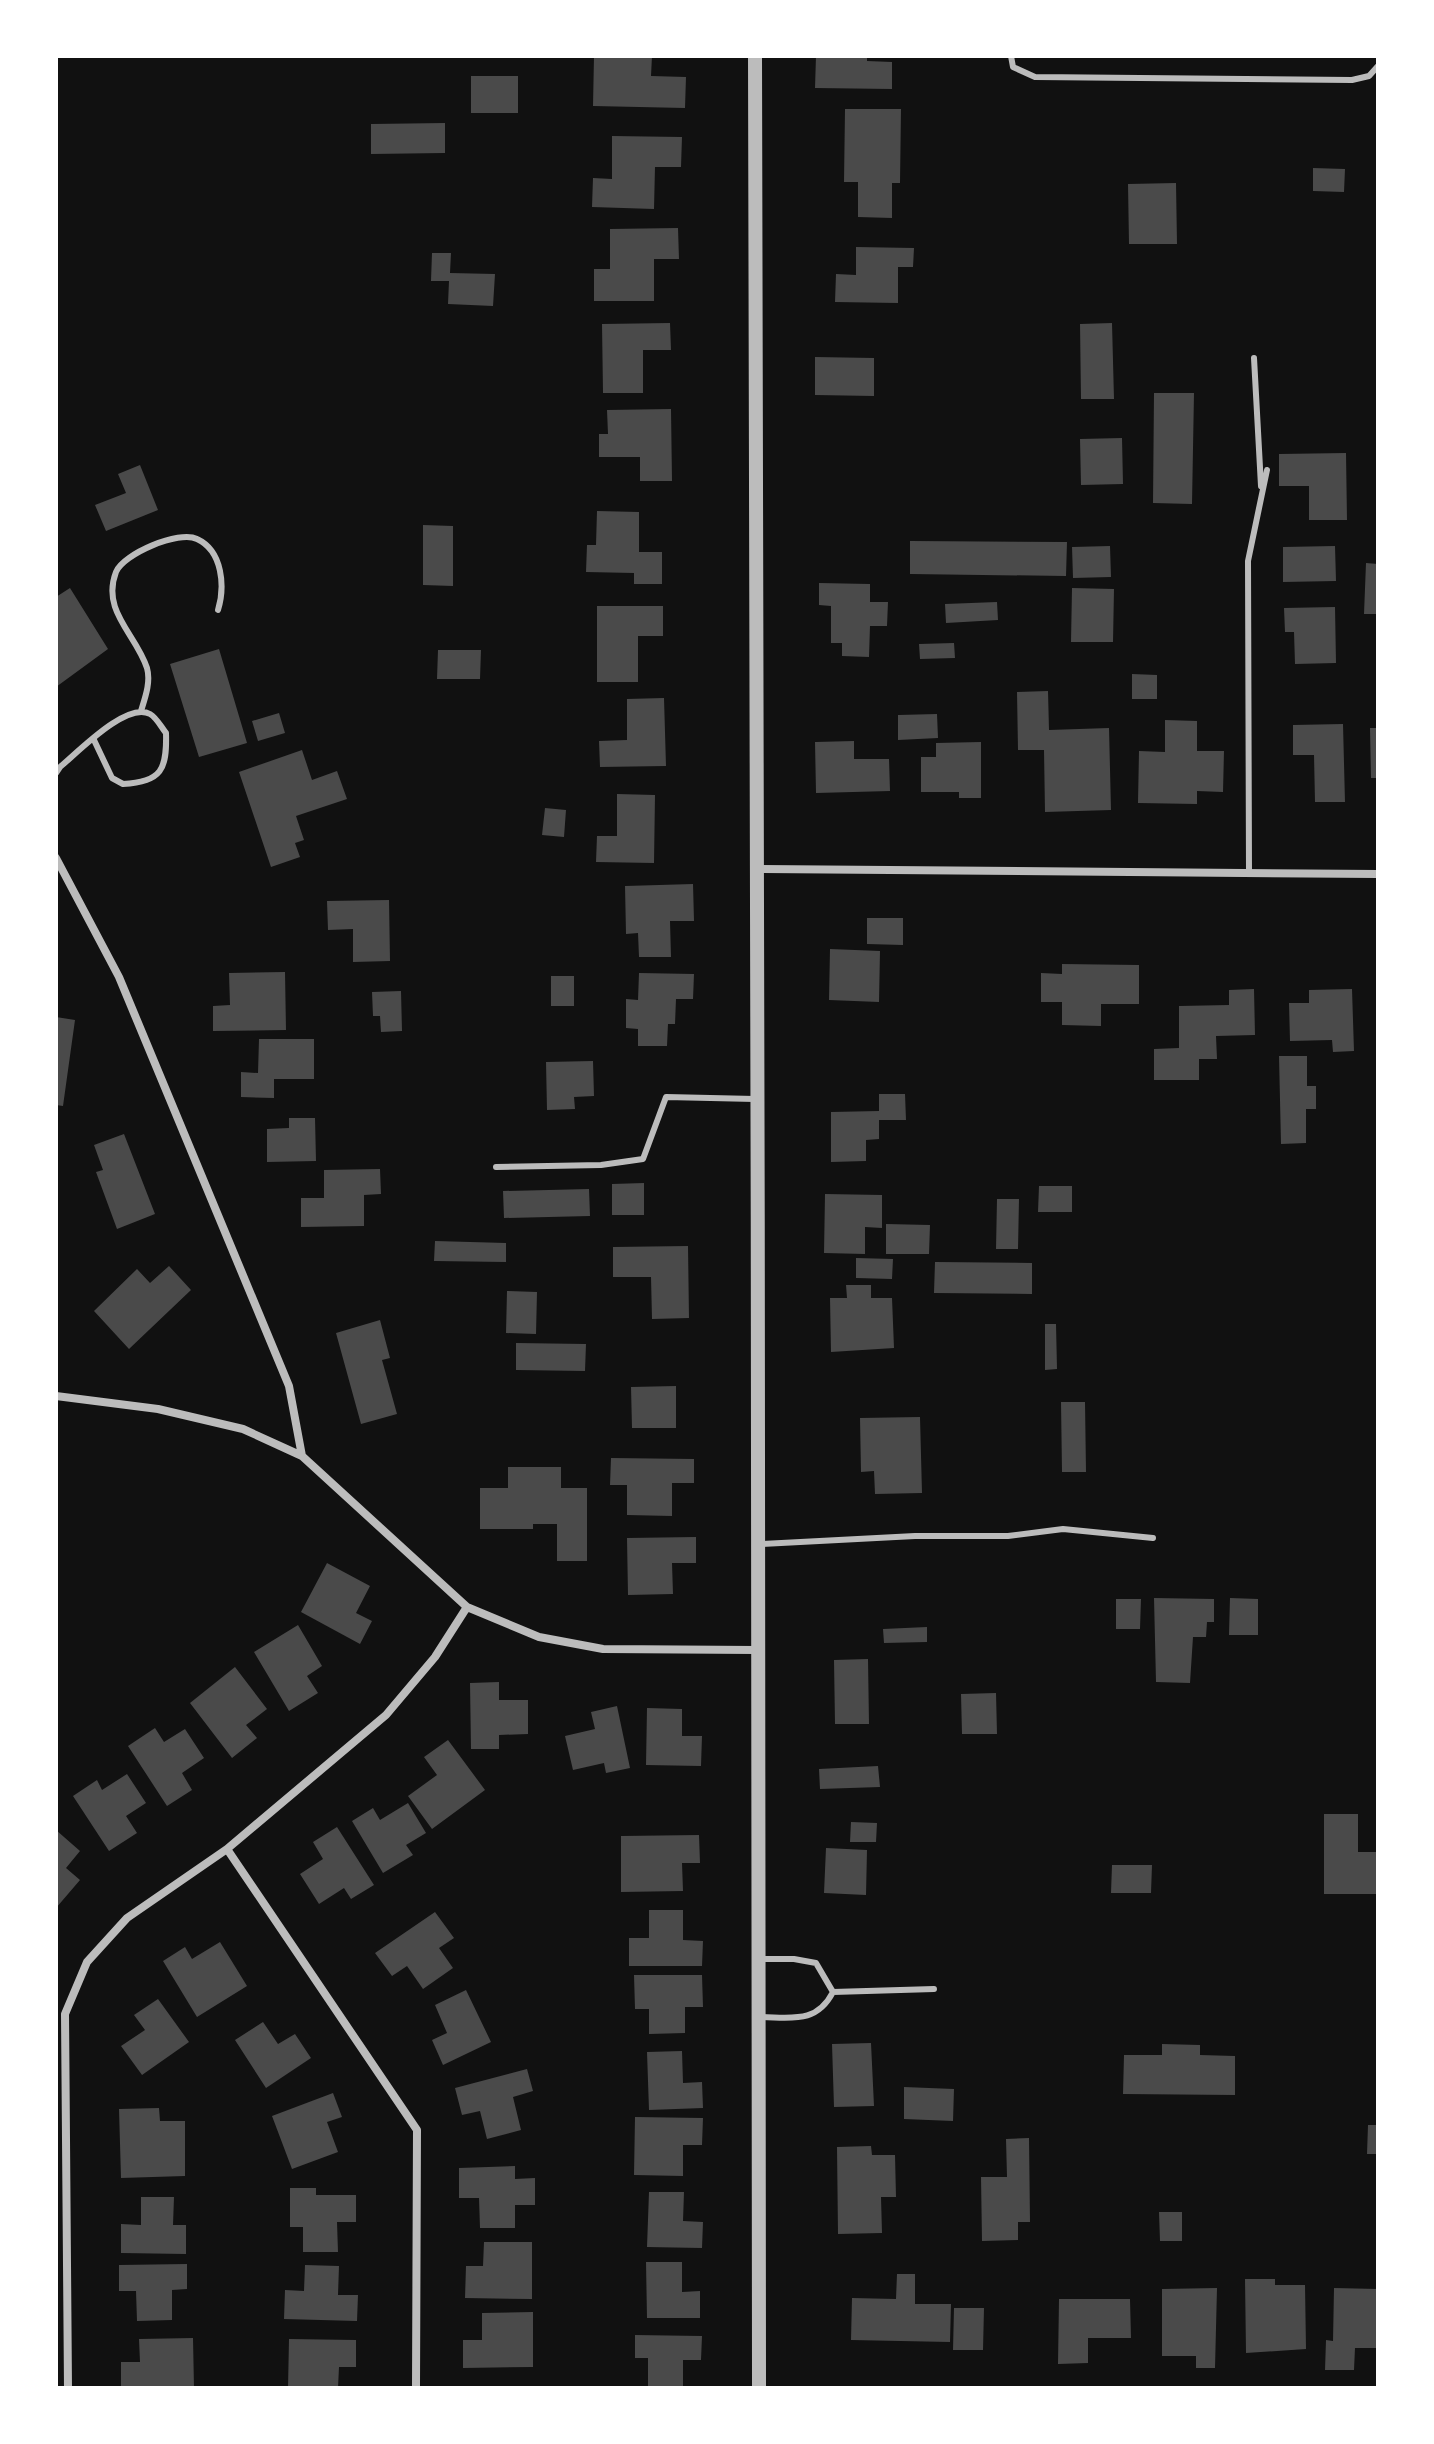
<svg xmlns="http://www.w3.org/2000/svg" width="1434" height="2444" viewBox="0 0 1434 2444" font-family="'DejaVu Sans',sans-serif">
<style>
.building{fill:#4a4a4a}
.lines{fill:none;stroke-linecap:round;stroke-linejoin:round}
.service{stroke:#bcbcbc;stroke-width:6}
.minor{stroke:#bcbcbc;stroke-width:8}
.tertiary{stroke:#bcbcbc;stroke-width:14}
</style>
<rect width="100%" height="100%" fill="#111"/>
<path class="building" d="M594 56H652L651 76 686 77 685 108 593 106Z
M816 56H867V61L892 62V89L815 88Z
M471 76H518V113H471Z
M845 109H901L900 183H892V218L858 217V182H844Z
M445 123V153L371 154V124Z
M612 136 682 137 681 167H655L654 209 592 207 593 178 612 179Z
M1313 168 1345 169 1344 192 1313 191Z
M1176 183 1177 244H1129L1128 184Z
M678 228 679 259H654V301H594V269H610V229Z
M856 247 914 248 913 267H898V303L835 302 836 274 856 275Z
M432 253H451L450 273 495 274 493 306 448 304 449 281H431Z
M670 323 671 350H643V393H603L602 324Z
M1112 323 1114 399H1081L1080 324Z
M815 357 874 358V396L815 395Z
M1154 393H1194L1192 504 1153 503Z
M671 409 672 481H640V457H599V434H608L607 410Z
M1122 438 1123 484 1081 485 1080 439Z
M1346 453 1347 520H1309V486H1279V454Z
M140 465 158 510 106 531 95 505 126 493 118 474Z
M597 511 639 512V552H662V584H634V573L586 572 587 545H596Z
M423 525 453 526V586L423 585Z
M910 541 1067 542 1066 576 910 574Z
M1110 546 1111 577 1073 578 1072 547Z
M1335 546 1336 581 1283 582V547Z
M1366 563 1378 564V614H1364Z
M819 583 870 584V602H888L887 626H870L869 657 842 656V643H831V606L819 605Z
M70 588 108 649 56 687V597Z
M1072 588 1114 589 1113 642H1071Z
M997 602 998 620 946 623 945 604Z
M597 606H663V636H638V682H597Z
M1335 607 1336 663 1295 664 1294 632H1285L1284 608Z
M954 643 955 658 920 659 919 644Z
M219 649 247 743 199 757 170 664Z
M438 650H481L480 679H437Z
M1132 674 1157 675V699H1132Z
M1048 691 1049 730 1109 728 1111 810 1045 812 1044 750H1018L1017 692Z
M664 698 666 766 600 767 599 741 627 740V699Z
M279 713 285 733 258 741 252 721Z
M937 714 938 738 898 740V715Z
M1165 720 1197 721V751H1224L1223 792 1197 791V804L1138 803 1139 751 1165 752Z
M1343 724 1345 802H1315L1314 755H1293V725Z
M1370 728H1378V778H1371Z
M854 741V759H889L890 791 816 793 815 742Z
M981 742V798H959V792H921V757H936V743Z
M302 750 312 780 337 771 347 799 296 816 304 840 295 843 300 857 271 867 239 772Z
M617 794 655 795 654 863 596 862 597 836H617Z
M545 808 566 810 564 837 542 835Z
M693 884 694 921H670L671 957H639L638 933 626 934 625 886Z
M389 900 390 961 353 962V929L328 930 327 901Z
M867 918H903V945L867 944Z
M830 949 880 951 879 1002 829 1000Z
M1062 964 1139 965V1004H1101V1026L1062 1025V1002H1041V973L1062 974Z
M285 972 286 1030 213 1031V1006L230 1005 229 973Z
M639 973 694 974 693 999H676L675 1024H668L667 1046H638V1029L626 1028V999L638 1000Z
M551 976H574V1006H551Z
M1254 989 1255 1035 1216 1036 1217 1059H1199V1080H1154V1049L1179 1048V1006L1229 1005V990Z
M1352 989 1354 1051 1333 1052 1332 1040 1290 1041 1289 1003H1309V990Z
M401 991 402 1031 381 1032 380 1016H373L372 992Z
M56 1017 75 1020 63 1106 56 1105Z
M259 1039H314V1079H274V1098L241 1097V1072L258 1073Z
M1279 1056H1307V1086H1316V1109H1306V1143L1281 1144Z
M593 1061 594 1096 574 1097 575 1109 547 1110 546 1062Z
M879 1094H905L906 1120H879V1139L866 1140V1161L831 1162V1112L879 1111Z
M289 1118H315L316 1161 267 1162V1129L289 1128Z
M124 1134 155 1214 117 1229 96 1172 103 1170 94 1145Z
M380 1169 381 1194 364 1195V1226L301 1227V1198H324V1170Z
M644 1183V1215H612V1184Z
M1039 1186H1072V1212H1038Z
M589 1189 590 1216 504 1218 503 1191Z
M825 1194 882 1195V1228L865 1227V1254L824 1253Z
M997 1199H1019L1018 1249H996Z
M886 1224 930 1225 929 1254H886Z
M435 1241 506 1243V1262L434 1261Z
M688 1246 689 1318 652 1319 651 1277H613V1247Z
M856 1258 893 1259 892 1279 856 1278Z
M935 1262 1032 1263V1294L934 1293Z
M169 1266 191 1290 129 1349 94 1311 137 1269 150 1283Z
M846 1285H871V1298H892L894 1348 831 1352 830 1298H847Z
M507 1291 537 1292 536 1334 506 1333Z
M380 1320 390 1358 382 1360 397 1414 361 1424 336 1333Z
M1045 1324H1056L1057 1369 1045 1370Z
M516 1343 586 1344 585 1371 516 1370Z
M676 1386V1428H632L631 1387Z
M1061 1402H1085L1086 1472H1062Z
M920 1417 922 1493 875 1494 874 1471 861 1472 860 1418Z
M611 1458 694 1459V1483H672V1516L627 1515V1485H610Z
M508 1467H561V1488H587V1561H557V1524H533V1529H480V1488H508Z
M696 1537V1563H672L673 1594 628 1595 627 1538Z
M327 1563 370 1586 356 1613 372 1621 360 1644 301 1612Z
M1154 1598 1214 1599V1622H1207L1206 1637H1193L1190 1683 1156 1682Z
M1230 1598 1258 1599V1635H1229Z
M1116 1599H1141L1140 1629H1116Z
M298 1625 322 1666 307 1676 318 1693 289 1711 254 1652Z
M927 1627V1642L884 1643 883 1629Z
M868 1659 869 1724H835L834 1660Z
M235 1667 267 1709 246 1725 257 1738 232 1758 190 1703Z
M499 1682V1700H528V1734L499 1735V1749H471L470 1683Z
M996 1693 997 1734H962L961 1694Z
M617 1706 630 1768 606 1773 604 1763 573 1770 565 1736 595 1729 591 1712Z
M647 1708 682 1709V1736H702L701 1766 646 1765Z
M155 1728 164 1742 185 1729 204 1758 182 1773 192 1790 167 1806 128 1746Z
M448 1740 485 1790 432 1829 408 1796 437 1775 424 1757Z
M878 1766 880 1787 820 1789 819 1769Z
M127 1774 146 1803 126 1816 137 1833 109 1851 73 1796 97 1780 102 1790Z
M408 1803 426 1833 406 1845 413 1855 383 1873 352 1821 373 1808 380 1820Z
M1324 1814H1358V1852H1378V1894H1324Z
M851 1822 877 1823 876 1842H850Z
M337 1827 374 1885 351 1899 344 1888 319 1904 300 1874 323 1859 313 1842Z
M56 1830 80 1851 66 1868 80 1880 56 1908Z
M699 1835 700 1863H682L683 1891 621 1892V1836Z
M826 1848 867 1850 866 1895 824 1893Z
M1112 1865H1152L1151 1893H1111Z
M649 1910H683V1940L703 1941 702 1966H629V1938H649Z
M435 1912 454 1938 439 1948 453 1968 423 1989 407 1966 392 1976 375 1953Z
M220 1942 247 1986 197 2017 163 1961 185 1947 192 1959Z
M634 1975H702L703 2007H685V2033L649 2034V2009H635Z
M466 1990 491 2042 443 2065 432 2040 447 2033 435 2005Z
M158 1999 189 2042 142 2075 121 2046 145 2030 134 2015Z
M263 2022 278 2044 295 2034 311 2058 266 2088 235 2040Z
M871 2043 874 2106 834 2107 832 2044Z
M1162 2044 1200 2045V2055L1235 2056V2095L1123 2094 1124 2055H1162Z
M682 2051 683 2083 702 2082 703 2108 649 2110 647 2052Z
M527 2069 533 2091 513 2097 521 2130 487 2139 480 2111 462 2115 455 2088Z
M904 2087 954 2089 953 2121 904 2119Z
M333 2093 342 2117 327 2122 338 2152 292 2169 272 2116Z
M159 2108 160 2121H185V2176L121 2178 119 2109Z
M635 2117 703 2118 702 2145H683V2176L634 2175Z
M1368 2125H1378V2154H1367Z
M1029 2138 1030 2222H1018V2240L982 2241 981 2177H1007L1006 2139Z
M871 2146 872 2155H895L896 2197H881L882 2233 838 2234 837 2147Z
M515 2166V2179L535 2178V2205H515V2228H480L479 2198H459V2168Z
M290 2188H316V2195H356V2222H337L338 2252H303V2227H290Z
M649 2192H684L683 2221 703 2222 702 2248 647 2247Z
M141 2197H174L173 2225H186V2254L121 2253V2224L141 2225Z
M1159 2212H1182V2241H1160Z
M484 2242H532V2299L465 2298 466 2266H483Z
M646 2262H682V2292L700 2291V2318H647Z
M187 2264V2289L172 2290V2320L137 2321 136 2291H119V2265Z
M305 2265 339 2266 338 2295H358L357 2321 284 2319 285 2290 304 2291Z
M897 2274H915V2304H951L950 2342 851 2340 852 2298 896 2299Z
M1245 2279H1275V2285H1305L1306 2349 1246 2353Z
M1217 2288 1215 2368H1196V2356H1162V2289Z
M1334 2288 1378 2289V2348H1355L1354 2370H1325L1326 2340 1333 2341Z
M1059 2299H1130L1131 2338H1088V2363L1058 2364Z
M954 2308H984L983 2350H953Z
M533 2312V2367L463 2368V2340H482V2313Z
M635 2335 702 2336 701 2360H683V2388H648V2358H635Z
M193 2338 194 2388H121V2362H140L139 2339Z
M289 2339 356 2340V2367H339L338 2388H288Z"/>
<g class="lines">
<path class="service" d="M1011 56 1013 67 1035 77 1352 80 1369 76 1378 66
M1254 358 1261 486
M141 711C145 698 151 682 147 668 136 634 101 611 116 572 123 554 179 530 197 539 223 551 225 587 218 610
M56 773 60 767C78 752 127 701 150 714 157 718 161 727 166 733 167 769 162 782 123 784L112 778 94 740
M1249 874 1248 561 1267 470
M496 1167 601 1165 643 1159 666 1097 755 1099
M760 1544 915 1536H1008L1063 1529 1153 1538
M757 1959H794L816 1963 833 1992
M758 2017C790 2017 816 2025 833 1992L934 1989"/>
<path class="minor" d="M56 858 119 977 289 1386 302 1456
M760 869 1378 874
M56 1396 158 1409 243 1429 302 1456 467 1607 539 1637 603 1649 756 1650
M227 1849 417 2130 416 2388
M68 2388 65 2014 87 1962 127 1918 227 1849 386 1715 435 1657 467 1607"/>
<path class="tertiary" d="M755 56C760 833 756 1611 759 2388"/>
</g>
<rect width="1434" height="2444" fill="none" stroke="#ffffff" stroke-width="116"/>
</svg>
